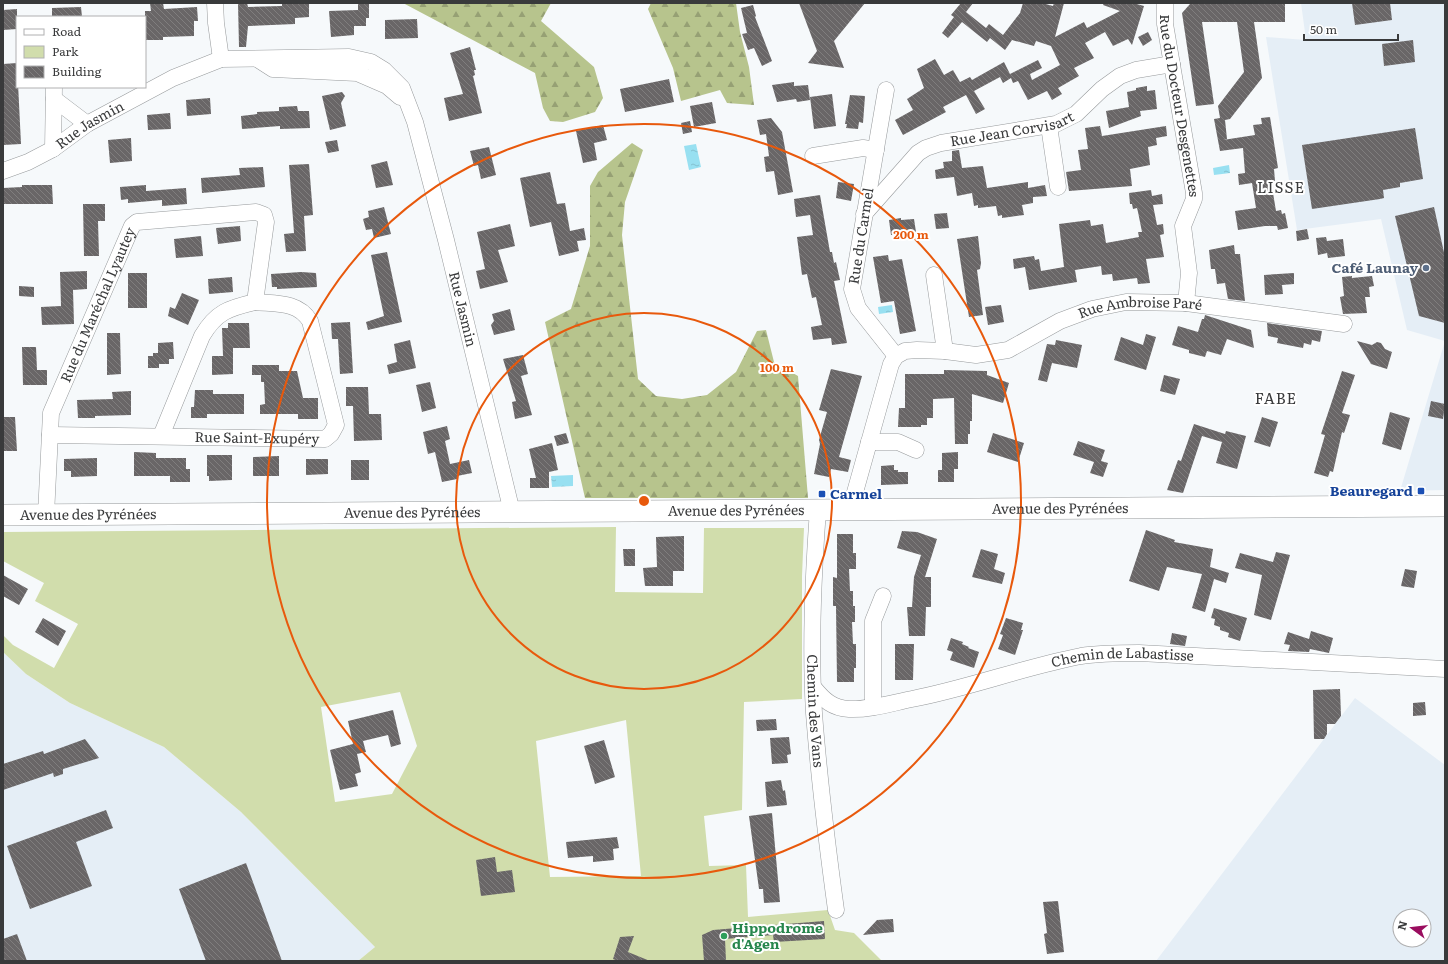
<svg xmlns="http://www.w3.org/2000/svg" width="1448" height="964" viewBox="0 0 1448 964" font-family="Literata,serif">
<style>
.built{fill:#e5eef6;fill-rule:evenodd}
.green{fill:#d1ddac;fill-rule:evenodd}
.forest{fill:url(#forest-firs)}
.water{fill:url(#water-ripples)}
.building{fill:url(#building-back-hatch)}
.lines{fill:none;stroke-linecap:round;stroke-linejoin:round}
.minor-casing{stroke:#979a9c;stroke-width:17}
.major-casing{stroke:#979a9c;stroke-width:22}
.minor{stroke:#fff;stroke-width:16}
.major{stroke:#fff;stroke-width:21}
.ring{fill:none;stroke:#e8590c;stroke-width:2}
.service-dot{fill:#5c6f8a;stroke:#fff;stroke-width:1.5}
.transit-dot{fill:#1a4fb4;stroke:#fff;stroke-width:1.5}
.leisure-dot{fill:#2e9e5b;stroke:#fff;stroke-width:1.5}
.labels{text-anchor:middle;stroke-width:4;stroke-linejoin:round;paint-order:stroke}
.street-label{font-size:14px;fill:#393a3b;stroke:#fff}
.service-label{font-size:14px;font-weight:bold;fill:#4e5e75;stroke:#fff;text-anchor:end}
.transit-label{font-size:14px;font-weight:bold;fill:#164399;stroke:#fff;text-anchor:end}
.leisure-label{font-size:14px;font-weight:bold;fill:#27864d;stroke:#fff;text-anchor:start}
.neighbourhood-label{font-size:15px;letter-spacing:1px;fill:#393a3b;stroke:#fff}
.centre{fill:#e8590c;stroke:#fff;stroke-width:2}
.ring-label{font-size:12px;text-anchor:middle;font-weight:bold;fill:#e8590c;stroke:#fff;stroke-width:4;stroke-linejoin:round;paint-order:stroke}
</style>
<defs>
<pattern id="forest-firs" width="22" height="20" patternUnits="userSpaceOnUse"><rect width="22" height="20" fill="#b7c48d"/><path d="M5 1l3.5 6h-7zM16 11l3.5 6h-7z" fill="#96a074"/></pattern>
<pattern id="water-ripples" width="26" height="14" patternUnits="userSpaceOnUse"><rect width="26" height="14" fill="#98e0f1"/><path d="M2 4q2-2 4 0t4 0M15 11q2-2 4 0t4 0" fill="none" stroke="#84c1d0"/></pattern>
<pattern id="building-back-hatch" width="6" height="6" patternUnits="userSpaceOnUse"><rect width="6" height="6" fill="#696667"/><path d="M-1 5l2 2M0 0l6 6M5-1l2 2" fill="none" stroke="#807e7e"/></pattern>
</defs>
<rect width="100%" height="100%" fill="#f6f9fb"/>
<path class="built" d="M1301 3H1445V341L1407 330 1381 219 1297 230 1266 37 1306 40Z
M1445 341V490L1400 491Z
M3 652 26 674 70 703 164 747 241 812 375 947 358 961H3Z
M1355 698 1445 765V961H1156ZM1400 916H1424V940H1400Z"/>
<path class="green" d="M616 527 615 592 703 593 704 528H804L802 576V699L744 702 742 810 704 816 709 866 746 865 748 917 828 910 835 930 854 933 882 961H358L375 947 241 812 164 747 70 703 26 674 3 652V635L13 645 54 668 78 624 35 601 44 583 3 561V532ZM400 692 417 746 392 794 335 802 321 707ZM626 720 641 876 550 877 536 741Z"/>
<path class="forest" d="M403 3H551L541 21 594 67 603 98 595 112 563 122 550 121 543 108 535 73Z
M651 3H736L740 32 749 67 754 105 727 103 720 90 681 101 673 68 648 9Z
M632 143 643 150 625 202 622 235 638 379 656 396 682 399 707 395 736 372 757 331 766 330 774 362 798 376 808 498H585L545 322 571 309 590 246V186L598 172Z"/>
<path class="water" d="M696 144 701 167 689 170 684 146Z
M1229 165 1230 173 1214 175 1213 168Z
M892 305 893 312 879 314 878 307Z
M573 475V486L552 487 551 476Z"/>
<path class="building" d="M150 3H163L164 9 197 7 198 21H194V36L163 37V40H145V11H151Z
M238 3H247L248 7 282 6V3H309V17L295 18V24L248 26 246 47H239Z
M358 3H369V18H366V26H354V35L331 37 329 11 358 10Z
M799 3H865L834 41 844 68 808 63 817 51Z
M961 3H973L966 12 986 28 989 24 1003 35 1020 13 1023 3H1042L1053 6 1054 3H1064L1055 37 1084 22 1087 28 1120 11 1103 5 1104 3H1133L1144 6 1132 45 1128 39 1113 46 1105 32 1085 43 1094 58 1074 68 1079 76 1058 88 1062 94 1052 100 1047 91 1028 100 1018 81 1013 83 1011 78 1003 83 1000 77 974 91 985 109 976 114 966 95 943 107 946 112 903 135 895 120 913 110 907 99 924 88 917 69 935 59 944 75 953 70 960 82 970 77 972 80 1004 62 1010 74 1038 60 1042 68 1030 74 1032 80 1060 65 1051 46 1036 41 1034 46 1012 40 1005 50 990 38 987 42 962 22 948 38 942 33 954 17 951 15Z
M1352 3H1390L1392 20 1355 25Z
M1190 4H1285V22H1254L1262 78 1230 119 1225 120 1227 139 1223 140 1255 135 1253 125 1262 124 1261 118 1270 117 1278 168 1274 169 1275 181H1271L1276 211 1281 210 1282 214 1285 213 1288 228 1278 230 1277 226H1265L1238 230 1235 211 1256 208 1252 183 1239 185 1238 174 1245 173 1243 148 1220 151 1214 119 1220 118 1218 106 1244 72 1237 22H1202L1214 104 1196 106 1182 13Z
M753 5 756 16 755 17 772 61 762 66 754 48 748 50 742 34 747 33 741 8Z
M81 7 82 17H52V8Z
M17 9V29L3 30V10Z
M417 19 418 38 385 39V20Z
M1148 32 1152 40 1143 46 1138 37Z
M1413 40 1415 62 1384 66 1382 44Z
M470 47 476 70H474L475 75 473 76 482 113 449 121 444 98 463 94 450 53Z
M17 63 21 144 3 145V64Z
M669 79 674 102 625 112 620 89Z
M794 82V86L808 85 810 100 797 102 796 99 777 102 772 85Z
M1147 86V91L1155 90 1157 109 1140 111 1141 116 1109 128 1106 111 1129 107 1127 92 1136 90V88Z
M342 92 345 96 341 103 346 126 330 130 322 96Z
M832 94 836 126 814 129 810 97Z
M850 95 865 96 863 123 859 122 858 129 846 128 847 124H845Z
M210 98 211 114 187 116 186 100Z
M712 102 716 123 694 127 690 106Z
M297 106 298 111H309L310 128 280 129V126L242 129 241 116 257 114V112L279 111V107Z
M170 113 171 129 148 130 147 115Z
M771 118 782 132 793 192 778 195 774 171 766 172 764 157 769 156 766 134 760 135 757 120Z
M690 121 692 132 683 134 681 123Z
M603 125 607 140 594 143 597 160 583 163 576 131Z
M1100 126 1102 136 1166 126 1167 136 1156 138 1157 145 1148 147 1150 165 1130 169 1132 186 1069 191 1066 172 1081 170 1078 150 1088 149 1085 128Z
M1415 128 1423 179 1400 183V187L1383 190 1384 198 1380 199 1312 209 1302 145Z
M131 138 132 161 110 163 108 140Z
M337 140 339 151 328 153 325 142Z
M489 147 496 175 481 179 478 165 474 166 470 151Z
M959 150 962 168 983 166 987 188 1028 182V188L1045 185 1047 196 1033 197V203L1022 205 1024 215 1002 218V215L998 216 996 206 978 208V205L974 206 972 193 957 196 954 177 936 179 935 170 944 168 943 162 952 161V151Z
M387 161 393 185 376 188 371 165Z
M309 164 313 215 304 216 306 251 286 252 284 234 294 233 289 165Z
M263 167 265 187 202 193 201 178 240 175 239 168Z
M550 172 557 204 565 203 570 231 584 228 586 240 577 241 579 251 559 256 551 222 530 227 520 178Z
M838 182 854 184 851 201 836 198Z
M22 185H52L53 204H3V188L22 187Z
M146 185V191L186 188 187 204 162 206V200L128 203V199L121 200 120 187Z
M1151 190 1152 196 1162 194 1163 204 1153 205 1157 225 1163 224 1164 234 1160 235 1164 257 1146 259 1150 283 1138 284 1137 278 1113 281 1112 274 1102 275 1101 266 1075 270 1077 282 1029 290 1025 267 1014 269 1013 259 1034 256 1035 260 1039 259 1041 271 1064 267 1059 224 1090 220 1091 226 1103 224 1106 243 1139 237 1138 232H1142L1138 212 1137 208 1133 209 1132 204H1130L1129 193Z
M820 195 830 252H832L834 263 836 262 840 280 834 281 847 343 832 345 831 338 813 340 811 327 822 325 816 297 812 298 807 274 802 275 797 237 813 235 810 215 796 217 794 199Z
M83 204H105V221H98L99 256H84Z
M384 207 391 234 374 238 372 229 366 230 363 219 369 217 368 211Z
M1434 207 1445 257V323L1419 316 1395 216Z
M947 213 949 228 936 229 934 214Z
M901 218V220L914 219 916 232 891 235 889 220Z
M510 224 515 246 498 250 508 282 480 289 476 271 485 269 477 232Z
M240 226 241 241 218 244 216 228Z
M1307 229 1309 239 1297 241 1296 231Z
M201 236 203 256 176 258 174 239Z
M978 236 981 263 980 269 977 270 983 315 969 317 957 239Z
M1326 237 1327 241 1343 239 1345 256 1328 258 1327 253 1318 255 1316 238Z
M1234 245 1235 254H1240L1245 301 1228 299 1225 283 1217 284 1215 269H1211L1209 250Z
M387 252 402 322 368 330 366 322 384 316 371 255Z
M888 255 889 261 902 259 916 331 900 334 894 301 881 303 873 257Z
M87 271V289L73 290 74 324 42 325 41 307 61 306 60 272Z
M301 272 316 273 317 287 277 289V287H272L271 274Z
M128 273H147V308H128Z
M1294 273V284L1282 285 1283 294 1265 295 1264 275Z
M1352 276V278L1372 276 1374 286 1369 287 1370 297H1365L1367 313 1343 314 1340 297 1344 296 1342 277Z
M232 277 233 292 209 294 208 279Z
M19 286 34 287V297L19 296Z
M182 293 199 300 188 325 168 316 170 307 175 309Z
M1001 305 1004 322 988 325 985 307Z
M510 309 515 330 494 335 491 325 494 321 492 314Z
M1205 315 1251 330 1254 348 1227 339 1221 355 1207 351 1205 357 1189 353V350L1172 345 1178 326 1198 332 1202 319H1204Z
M350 322 353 373 340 374 338 339H332L331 323Z
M228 323H249L250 348H233V374L212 375V356H223L222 328H228Z
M1267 323 1322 331 1320 342 1312 340 1311 345 1304 343 1303 348 1277 343 1278 338 1268 336Z
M107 333H120L121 374 107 375Z
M1146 334 1156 337 1146 370 1114 360 1121 337 1143 345Z
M410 340 416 368 389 374 387 365 397 362 394 344Z
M1056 340 1082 345 1077 368 1052 363 1047 382 1038 380 1047 344 1055 345Z
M1357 341 1372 345 1377 342 1381 343 1385 349 1392 352 1387 369 1371 364Z
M173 342 174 359H169V364H159V368H148V356H153V353H158V343Z
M22 347H36L37 370H47V385H23Z
M523 355 528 374 521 376 532 415 515 419 512 402 516 401 503 359Z
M252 365H279V371H297L303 398H318V419H298V414H260V405L265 404 264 382H261V375H252Z
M831 369 862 376 839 457 851 460 848 472 831 469 829 477 814 474 820 444 819 440 827 412 819 410Z
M944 370 987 371V375L1009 383 1003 403 972 394V421H970V434H968V444H955L954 398 933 399V418H927V425H921V427H898L899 408H905V374H944Z
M1342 371 1355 375 1342 413 1350 415 1344 433 1342 432 1333 472 1330 471 1328 477 1314 473 1325 435 1321 434Z
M1164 375 1180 379 1175 395 1160 391Z
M430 382 436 408 422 412 416 385Z
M346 387H368L369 414H381L382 440 354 441 353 406H346Z
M195 390H213V394H244V414H207V418H191V407H194Z
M131 391V415L95 416V418H78L77 400 113 399 112 392Z
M1431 401 1445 404 1443 419 1428 416Z
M1390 412 1410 418 1401 450 1382 444Z
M3 417H15L17 451H3Z
M1262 417 1278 422 1270 447 1254 442Z
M1194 424 1225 434 1226 431 1246 436 1237 469 1216 463 1222 442 1202 436 1183 493 1167 490 1178 460 1181 461Z
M447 426 450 439 445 441 450 464 469 460 472 473 457 476V479L442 482 435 452 428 454 423 432Z
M566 433 569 443 557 446 554 436Z
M993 433 1024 443 1018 462 987 452Z
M1078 441 1105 450 1101 461 1108 463 1103 477 1090 473 1094 462 1073 455Z
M552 443 558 470 549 472V488H530V478H536L529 449Z
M134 452 156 453V458H186V469H190V482H170V476H134Z
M958 452V469H954V482H938V470H942V453Z
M207 455H232V480L209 481V476H207Z
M279 456V476H253V457Z
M97 458V476L71 477V471H64V459Z
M306 459H328V474L306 475Z
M351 460H369V480H351Z
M894 465V470H898V472H908V484L881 485V466Z
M1146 530 1175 540 1174 542 1213 549 1210 567 1229 573 1226 583 1214 579 1205 612 1192 608 1202 574 1167 567 1159 591 1129 581Z
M902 531 917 532 937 539 925 577H931V607H926L925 636H909L907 607H912L914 577 921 555 897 548Z
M837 534H853V553H856V569H849L850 591H853V606H855V622H852L853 644H856V668H854V682H837L836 606H833V577L837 578Z
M684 536V571H673V586H645L643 568 657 567 656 537Z
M623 549H635V566H624Z
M981 549 998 554 994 569 1005 573 1002 584 972 577Z
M1276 552 1290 555 1271 620 1254 615 1262 575 1235 568 1240 553 1273 562Z
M1405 569 1417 571 1414 588 1401 586Z
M3 575 28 589 19 605 3 596Z
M1214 608 1247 618 1240 641 1228 637 1229 633 1220 630V627L1214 625 1215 619 1211 618Z
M43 618 66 631 58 646 35 632Z
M1006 618 1023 623 1021 630H1023L1015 655 998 649 1003 635 1000 634Z
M1311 631 1333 638 1329 653 1310 649 1309 652 1288 651 1290 645 1284 644 1288 632 1309 639Z
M1172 633 1187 636 1185 646 1170 644Z
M951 638 963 642 962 644 969 647 968 648 979 652 974 668 950 660 953 652 947 650Z
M895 644H914L913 680H895Z
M1340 689 1341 716 1335 724H1327V734L1324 739H1314L1313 690Z
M1425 702 1426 715 1413 716V703Z
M393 710 401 744 391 747 388 735 363 741 366 752 357 754 361 772 355 774 358 786 340 790 330 750 353 744 348 721Z
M776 719 777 730 757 731 756 720Z
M789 737 791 754 787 755 788 763 772 764 770 738Z
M85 739 99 758 63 769V774L54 777 53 773 3 790V764L43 751 44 754Z
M604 740 615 777 595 784 584 746Z
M781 780 783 791 785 790 787 805 767 807 765 782Z
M106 810 113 828 76 842 92 886 30 909 7 846Z
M772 813 780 902 764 903 763 889H759L749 816Z
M617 837 619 848 613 849 614 860 593 862V856L568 858 566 842Z
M495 857 497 872 512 870 515 892 481 896 476 860Z
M246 863 282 961H206L179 889Z
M1058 901 1064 952 1047 954 1044 934 1047 933 1043 902Z
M893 919 894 932 863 935 877 920Z
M824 921 825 939 774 942 773 935 725 939 726 961H704L702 935 713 930Z
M17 934 27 961H3V939Z
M634 936 628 952 650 961H618L613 959 620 937Z"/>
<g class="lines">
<g class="minor-casing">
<g id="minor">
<path d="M215 3 216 23 221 59"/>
<path id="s1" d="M1165 3V24L1194 193V199L1183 226 1189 273 1186 303"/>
<path d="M259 60 273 69 357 73 387 86 400 97"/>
<path d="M886 90 852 289 858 308 896 356"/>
<path d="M54 99 87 124"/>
<path d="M1049 126 1058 187"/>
<path d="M53 149 54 87"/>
<path d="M813 156 863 148 876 150"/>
<path id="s2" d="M3 171 28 162 53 149 87 124 173 78 221 59 349 57 371 62 384 70 402 88 415 122 446 240 512 512"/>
<path id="s3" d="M864 214 918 153 926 148 941 143 1056 124 1076 114 1102 89 1120 76 1136 70 1172 64"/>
<path d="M934 275 945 351"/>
<path id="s4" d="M50 435 325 439 331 434 336 425 310 321C298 301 275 304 255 302"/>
<path d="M869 442H898L916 450"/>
<path id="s5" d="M818 510C813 577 810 646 814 713 819 779 827 844 836 910"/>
<path id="s6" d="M850 510 891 364 896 356 905 351 917 350 945 351 976 355 1008 350 1060 321 1092 309 1126 302 1186 303 1344 324"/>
<path id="s7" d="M46 515 51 413 132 226 137 222 256 212 264 215 266 222 255 302C229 308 216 312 202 336L161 436"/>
<path id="s8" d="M814 688C824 700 832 708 849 709 870 710 892 703 912 699 969 688 1024 667 1081 656 1100 653 1119 653 1139 653L1445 669"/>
<path d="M873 707V621L883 596"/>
</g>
</g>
<g class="major-casing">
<g id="major">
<path id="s9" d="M3 515 1445 506"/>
</g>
</g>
<use href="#minor" class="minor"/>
<use href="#major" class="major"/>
</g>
<g class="ring">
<circle cx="644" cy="501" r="188"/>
<circle cx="644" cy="501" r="377"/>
</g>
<circle class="service-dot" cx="1426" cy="268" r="4"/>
<g class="transit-dot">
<rect x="1417" y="487" width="8" height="8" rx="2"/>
<rect x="818" y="490" width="8" height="8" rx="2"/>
</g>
<circle class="leisure-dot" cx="724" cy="936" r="4"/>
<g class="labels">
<g class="street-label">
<text dy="5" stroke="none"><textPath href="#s1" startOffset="104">Rue du Docteur Desgenettes</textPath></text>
<text dy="5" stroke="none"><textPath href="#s2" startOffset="99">Rue Jasmin</textPath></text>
<text dy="5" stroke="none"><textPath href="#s3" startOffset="179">Rue Jean Corvisart</textPath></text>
<text transform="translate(861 236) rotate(-81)" y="5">Rue du Carmel</text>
<text dy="5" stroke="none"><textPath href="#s7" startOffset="220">Rue du Maréchal Lyautey</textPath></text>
<text dy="5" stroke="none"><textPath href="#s2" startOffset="667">Rue Jasmin</textPath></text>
<text dy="5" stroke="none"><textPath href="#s6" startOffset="417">Rue Ambroise Paré</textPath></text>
<text dy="5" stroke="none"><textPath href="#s4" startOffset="207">Rue Saint-Exupéry</textPath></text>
<text dy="5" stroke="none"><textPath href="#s9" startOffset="1057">Avenue des Pyrénées</textPath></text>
<text dy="5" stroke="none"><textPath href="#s9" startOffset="733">Avenue des Pyrénées</textPath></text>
<text dy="5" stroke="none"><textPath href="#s9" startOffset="409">Avenue des Pyrénées</textPath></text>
<text dy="5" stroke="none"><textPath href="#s9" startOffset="85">Avenue des Pyrénées</textPath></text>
<text dy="5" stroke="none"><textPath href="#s8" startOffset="322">Chemin de Labastisse</textPath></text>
<text dy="5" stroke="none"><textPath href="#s5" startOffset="201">Chemin des Vans</textPath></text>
</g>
<g class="service-label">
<text x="1418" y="273">Café Launay</text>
</g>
<g class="transit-label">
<text x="1413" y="496">Beauregard</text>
<text x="830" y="499" text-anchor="start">Carmel</text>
</g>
<g class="leisure-label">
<text x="732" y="933">Hippodrome<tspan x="732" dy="16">d'Agen</tspan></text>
</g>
<g class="neighbourhood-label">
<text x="1281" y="193">LISSE</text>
<text x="1276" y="404">FABE</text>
</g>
</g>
<circle cx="644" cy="501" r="6" class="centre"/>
<g class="ring-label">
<text x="911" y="239">200 m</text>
<text x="777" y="372">100 m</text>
</g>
<rect width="1448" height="964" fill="none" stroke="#393a3b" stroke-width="8"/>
<rect x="16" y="16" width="130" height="72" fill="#ffffff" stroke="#b0b0b1"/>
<rect x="24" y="29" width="20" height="6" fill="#ffffff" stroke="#b0b0b1"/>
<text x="52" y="36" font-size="12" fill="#393a3b">Road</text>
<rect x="24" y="46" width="20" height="12" fill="#d1ddac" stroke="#b0b0b1"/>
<text x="52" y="56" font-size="12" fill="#393a3b">Park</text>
<rect x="24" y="66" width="20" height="12" fill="url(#building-back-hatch)" stroke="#b0b0b1"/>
<text x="52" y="76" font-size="12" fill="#393a3b">Building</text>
<g transform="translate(1412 928) rotate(285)"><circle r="19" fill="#ffffff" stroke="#b0b0b1"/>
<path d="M0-3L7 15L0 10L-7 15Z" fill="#9a0d5f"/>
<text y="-6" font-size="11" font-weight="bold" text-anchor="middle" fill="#393a3b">N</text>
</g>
<path d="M1304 34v6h94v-6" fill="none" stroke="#393a3b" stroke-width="2"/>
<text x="1310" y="34" font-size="12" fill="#393a3b" stroke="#ffffff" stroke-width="3" paint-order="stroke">50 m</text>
</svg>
